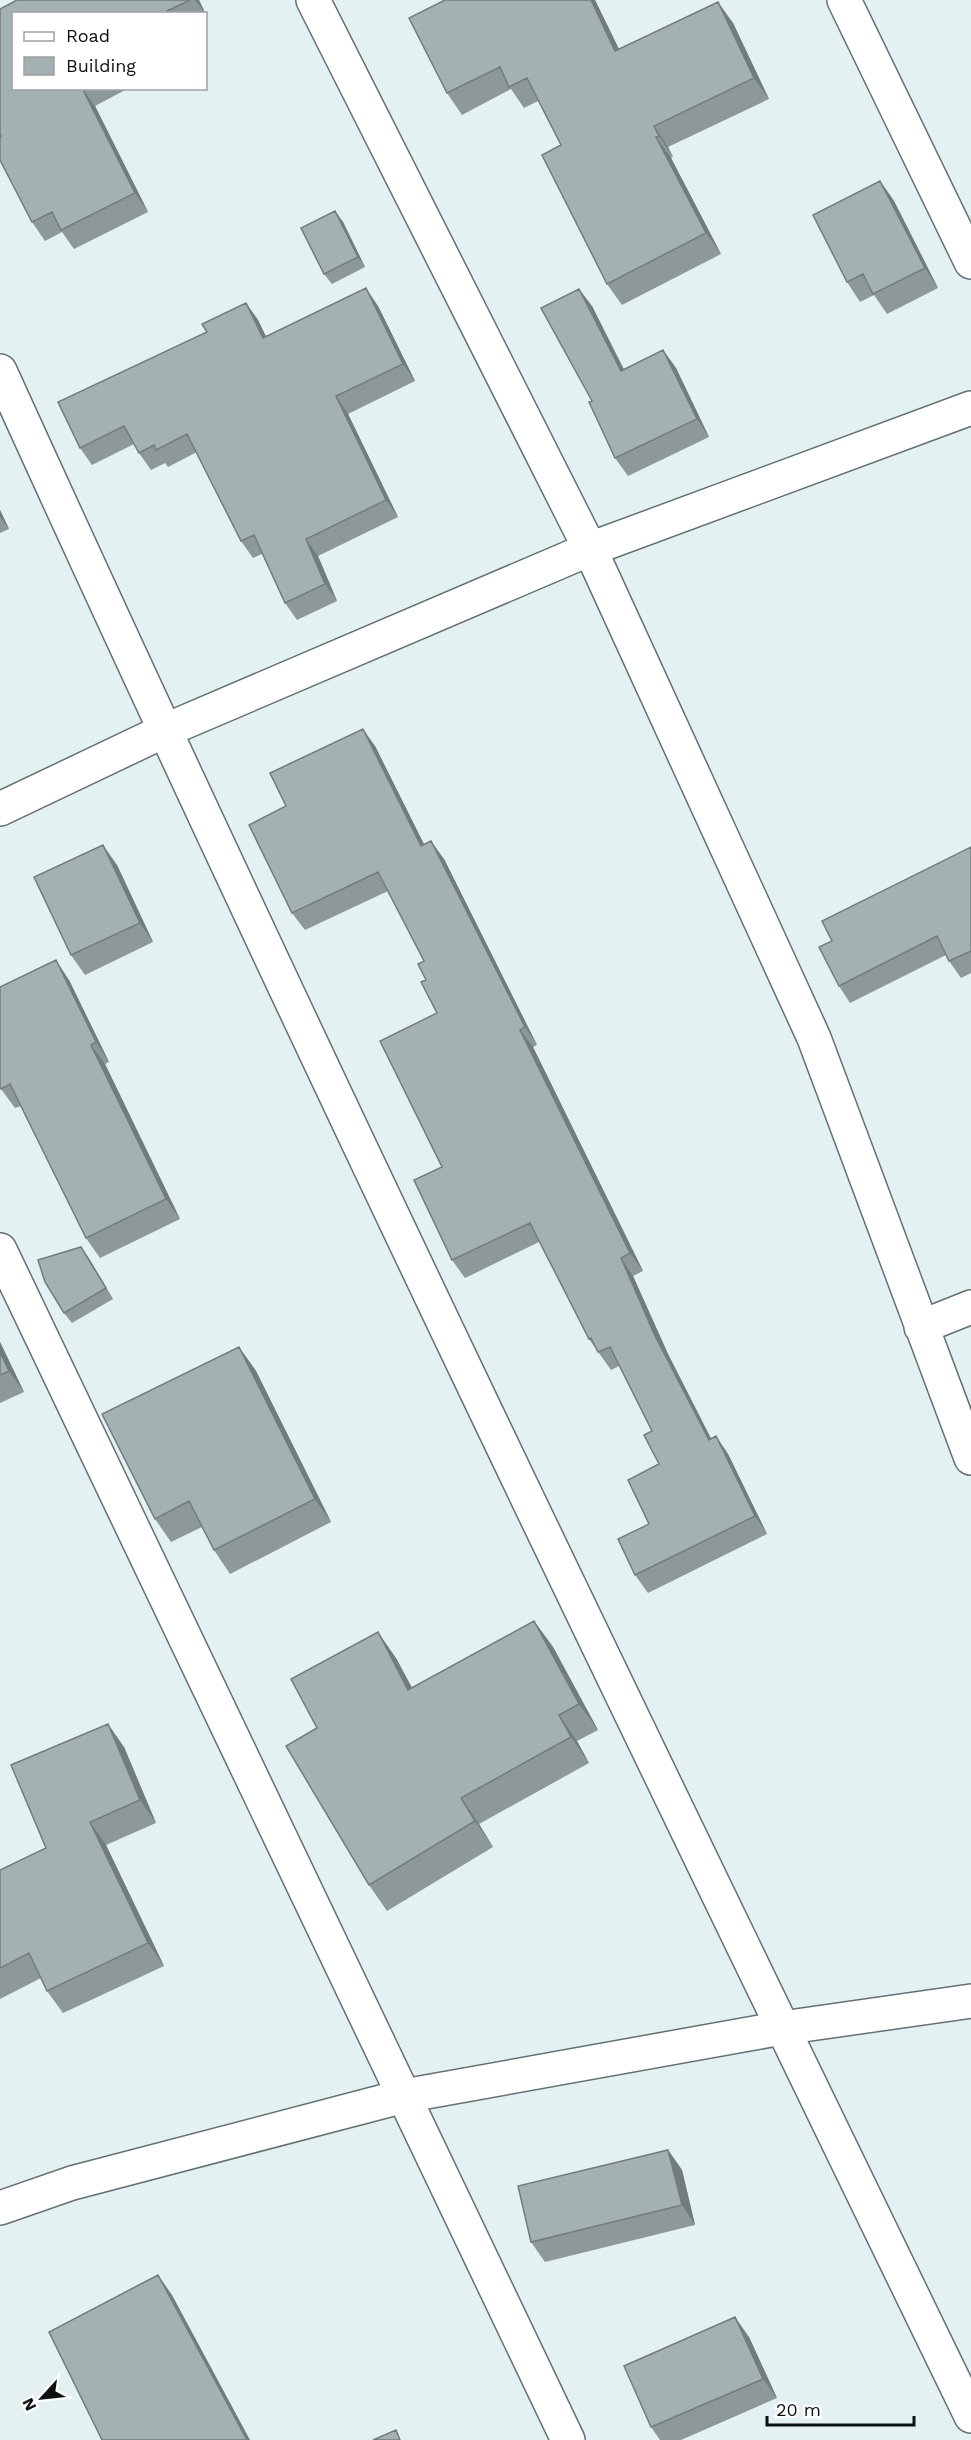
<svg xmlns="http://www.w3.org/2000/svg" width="971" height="2440" viewBox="0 0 971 2440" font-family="'Work Sans',sans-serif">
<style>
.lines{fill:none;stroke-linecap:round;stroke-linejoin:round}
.street-casing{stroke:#647173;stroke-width:36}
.secondary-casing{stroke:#647173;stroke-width:36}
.street{stroke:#fff;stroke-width:33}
.secondary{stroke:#fff;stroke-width:33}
.wall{fill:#8d989a}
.shaded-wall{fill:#737c7d}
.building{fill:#a4b1b3;stroke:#737c7d;stroke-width:1.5}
</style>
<rect width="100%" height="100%" fill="#e3f1f3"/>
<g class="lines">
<g class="street-casing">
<path id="street" d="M313 0 590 549 814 1038 971 1458
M844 0 971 262
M0 371C312 1058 641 1737 971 2416
M0 809 164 731 590 549 971 408
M0 1250 568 2440
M921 1327 971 1307"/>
</g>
<g class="secondary-casing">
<path id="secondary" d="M0 2208 72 2183 404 2096 782 2028 971 2001"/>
</g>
<use href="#street" class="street"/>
<use href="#secondary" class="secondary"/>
</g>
<path class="wall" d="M17 0H199L207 17 206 18V14H14V88H129L95 106 148 212 74 249 62 232 45 241 32 222 0 160V137L1 136 0 134V9Z
M445 0H595L619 49 733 23 769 99 668 147 673 157 671 158 721 254 622 305 607 284 561 145 538 101 524 108 511 89 462 115 447 93Z
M880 181 894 201 938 288 887 314 874 295 860 302 847 282Z
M335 211 343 222 365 267 332 284 324 274Z
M246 303 258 320 266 337 378 306 415 381 348 414 398 517 318 556 337 601 297 620 285 603 262 554 253 558 241 541 197 452 168 467 165 463 151 470 139 453 134 444 92 465 80 448 207 332Z
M592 306 624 369 663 350 676 368 709 437 628 476 615 458 592 401Z
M0 510 9 529 0 533Z
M375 746 424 845 444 859 537 1045 533 1047 643 1271 633 1276 668 1354 711 1439 716 1436 728 1454 767 1534 648 1593 635 1575 649 1524 659 1464 652 1431 619 1366 611 1370 589 1339 539 1242 465 1278 452 1260 442 1167 437 1013 426 980 424 961 388 891 305 930 292 913 286 806Z
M971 847V973L961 978 949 961 946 955 850 1003 839 986 832 941Z
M117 865 153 942 85 975 71 955Z
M69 980 109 1062 105 1064 180 1219 100 1258 86 1238 21 1106 15 1108 1 1089Z
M88 1257 113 1299 72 1323 64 1313Z
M0 1342 24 1392 0 1403Z
M239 1347 256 1371 331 1522 230 1574 214 1550 202 1527 171 1542 155 1519Z
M534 1621 553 1647 598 1730 577 1741 589 1763 479 1824 493 1847 387 1911 369 1885 317 1728 396 1658 412 1688Z
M124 1747 156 1823 106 1845 164 1966 63 2013 47 1991 41 1978 0 1999V1870L46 1848Z
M668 2150 682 2170 695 2225 545 2262 531 2242Z
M749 2337 777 2398 681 2440H660L651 2427Z"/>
<path class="shaded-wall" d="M195 0H199L207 17 206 14Z
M591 0H595L630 72 615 51Z
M718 2 733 23 769 99 754 78Z
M82 88 95 106 148 212 135 193Z
M654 126 668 147 673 157 659 136Z
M656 137 671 158 721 254 706 233Z
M880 181 894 201 938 288 925 268Z
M335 211 343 222 365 267 358 257Z
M366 288 378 306 415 381 403 364Z
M579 289 592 306 633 389 621 371Z
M246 303 258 320 275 355 263 338Z
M663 350 676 368 709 437 697 419Z
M336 396 348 414 398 517 386 500Z
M0 510 9 529 0 517Z
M306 539 318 556 337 601 325 584Z
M363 729 375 746 434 864 421 846Z
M431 841 444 859 537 1045 525 1027Z
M103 845 117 865 153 942 140 923Z
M56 960 69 980 109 1062 96 1042Z
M520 1030 533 1047 643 1271 630 1253Z
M91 1045 105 1064 180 1219 166 1199Z
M81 1247 88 1257 113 1299 106 1288Z
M621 1258 633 1276 668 1354 721 1458 709 1440 655 1336Z
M0 1342 24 1392 9 1371 0 1352Z
M239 1347 256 1371 331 1522 315 1499Z
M716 1436 728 1454 767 1534 755 1516Z
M534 1621 553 1647 598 1730 579 1704Z
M378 1632 396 1658 427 1716 408 1690Z
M559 1715 577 1741 589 1763 571 1737Z
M108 1724 124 1747 156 1823 140 1800Z
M461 1798 479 1824 493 1847 475 1821Z
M90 1822 106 1845 164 1966 148 1943Z
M668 2150 682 2170 695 2225 682 2205Z
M158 2275 172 2295 250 2440H247Z
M735 2317 749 2337 777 2398 763 2379Z"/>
<path class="building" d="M17 0H190L167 11 168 14H14V88H82L135 193 61 230 52 212 32 222 0 160V137L1 136 0 134V9Z
M445 0H591L615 51 718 2 754 78 654 126 659 136 656 137 706 233 607 284 542 155 561 145 527 78 509 87 500 67 447 93 409 18Z
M880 181 925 268 873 294 863 274 847 282 813 215Z
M335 211 358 257 324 274 301 228Z
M366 288 403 364 336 396 386 500 306 539 325 584 285 603 254 535 241 541 187 434 156 450 154 445 139 453 124 426 80 448 58 402 207 332 202 324 246 303 263 338Z
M579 289 621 371 663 350 697 419 615 458 589 402 592 401 541 308Z
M363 729 421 846 431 841 525 1027 520 1030 630 1253 621 1258 655 1336 709 1440 716 1436 755 1516 635 1575 618 1539 649 1524 628 1480 659 1464 644 1435 652 1431 610 1347 598 1352 591 1338 589 1339 530 1223 452 1260 414 1180 442 1167 380 1041 437 1013 421 982 426 980 418 964 424 961 378 872 292 913 249 825 286 806 270 773Z
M103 845 140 923 71 955 34 877Z
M971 847V951L949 961 937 936 839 986 819 947 832 941 822 921Z
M56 960 96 1042 91 1045 166 1199 86 1238 10 1084 1 1089 0 1086V987Z
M81 1247 106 1288 64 1313 45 1282 38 1260Z
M239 1347 315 1499 214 1550 189 1501 155 1519 102 1414Z
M0 1352 9 1371 0 1375Z
M534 1621 579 1704 559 1715 571 1737 461 1798 475 1821 369 1885 286 1746 317 1728 291 1679 378 1632 408 1690Z
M108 1724 140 1800 90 1822 148 1943 47 1991 29 1953 0 1968V1870L46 1848 11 1765Z
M668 2150 682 2205 531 2242 518 2186Z
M158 2275 247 2440H102L49 2332Z
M735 2317 763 2379 651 2427 624 2366Z
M396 2430 400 2440H373Z"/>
<rect x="12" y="12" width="195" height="78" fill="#ffffff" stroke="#9ea0a0" stroke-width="1.5"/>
<rect x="24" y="32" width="30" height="9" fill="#ffffff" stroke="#9ea0a0" stroke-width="1.5"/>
<text x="66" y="42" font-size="18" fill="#0c1111">Road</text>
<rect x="24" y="57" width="30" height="18" fill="#a4b1b3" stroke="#9ea0a0" stroke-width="1.5"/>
<text x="66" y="72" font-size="18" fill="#0c1111">Building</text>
<g transform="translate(42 2398) rotate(243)" stroke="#ffffff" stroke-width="4.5" paint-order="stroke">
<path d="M0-4.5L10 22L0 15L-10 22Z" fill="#0c1111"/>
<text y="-9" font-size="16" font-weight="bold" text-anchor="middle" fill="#0c1111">N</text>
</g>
<path d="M767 2416v9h147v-9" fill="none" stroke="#0c1111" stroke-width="3"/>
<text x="776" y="2416" font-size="18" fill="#0c1111" stroke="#ffffff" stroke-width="4.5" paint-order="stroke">20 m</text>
</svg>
